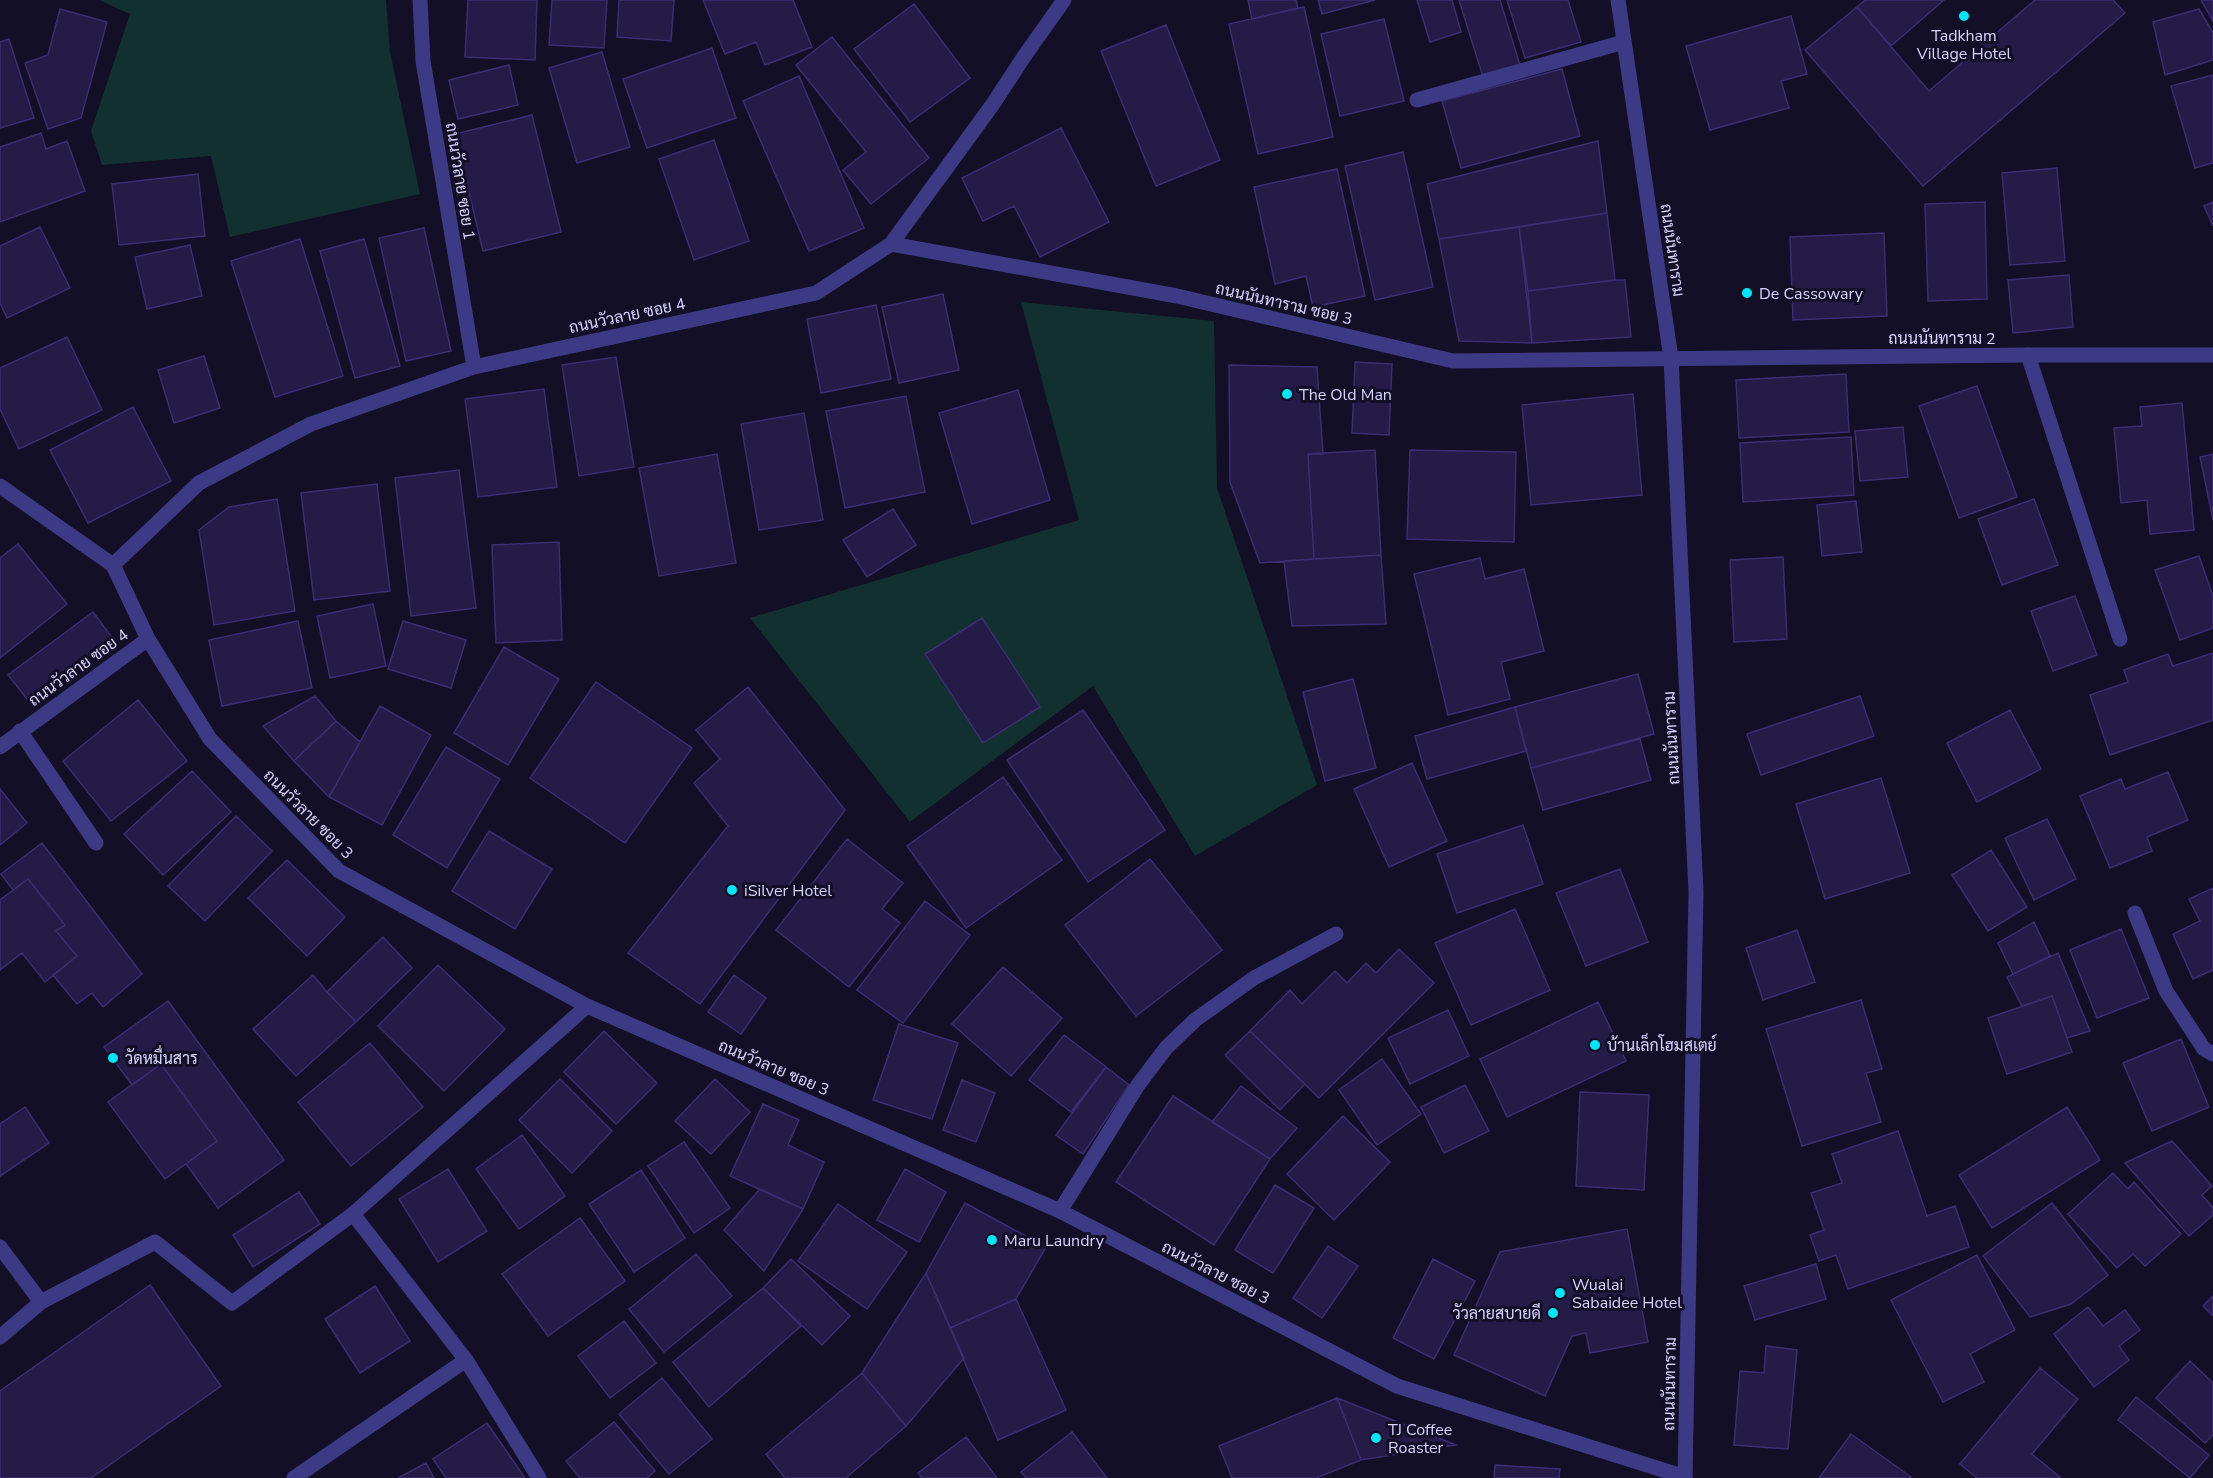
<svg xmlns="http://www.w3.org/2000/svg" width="2213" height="1478" viewBox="0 0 2213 1478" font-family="'Nunito Sans',Sarabun,sans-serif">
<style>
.green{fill:#12302f}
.building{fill:#241b47;stroke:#3b2d73;stroke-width:1.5}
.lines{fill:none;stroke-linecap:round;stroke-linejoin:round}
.service{stroke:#3d3a85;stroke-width:15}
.minor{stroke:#3d3a85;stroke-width:15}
.tertiary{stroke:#3d3a85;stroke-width:15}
.poi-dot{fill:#00e5ff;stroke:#130f26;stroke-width:2}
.labels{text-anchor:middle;stroke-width:6;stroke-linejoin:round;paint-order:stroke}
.poi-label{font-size:16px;fill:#d9d4ff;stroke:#130f26;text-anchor:start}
.street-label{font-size:16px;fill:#d9d4ff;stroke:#130f26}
</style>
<rect width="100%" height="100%" fill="#130f26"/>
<path class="green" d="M99 0H386L390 52 420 194 230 237 211 156 102 165 91 131 130 14Z
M1021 302 1214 321 1217 488 1317 785 1195 856 1093 686 910 822 750 618 1079 520Z"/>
<path class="building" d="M468 0H537L535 60 465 57Z
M552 0H607L604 48 549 45Z
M619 0H674L671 41 617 37Z
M703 0H793L812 47 765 65 756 42 725 54Z
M1248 0H1296L1298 8 1252 19Z
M1318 0H1375L1322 14Z
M1417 0H1452L1461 32 1430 42Z
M1459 0H1500L1520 65 1483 77Z
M1507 0H1568L1581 42 1525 58Z
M1865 0H1944L1891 46 1857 7Z
M2035 0H2113L2125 13 1923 186 1805 50 1857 7 1929 91Z
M2201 0H2213V21Z
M914 4 970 78 910 122 854 49Z
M1304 7 1333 137 1258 154 1229 24Z
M60 9 107 22 81 118 48 129 25 63 48 55Z
M2199 9 2213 33V60L2165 75 2153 22Z
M1791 16 1807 74 1781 81 1789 108 1710 130 1686 46Z
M1384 19 1404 101 1340 116 1321 34Z
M1166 25 1220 160 1156 186 1101 51Z
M832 37 929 158 871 204 843 170 866 152 796 65Z
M9 39 34 118 0 128V42Z
M712 48 736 118 647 148 623 79Z
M602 52 630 147 577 163 549 68Z
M509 65 518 105 458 119 449 80Z
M1562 69 1580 136 1461 168 1442 101Z
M2213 75V163L2195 168 2171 86Z
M799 76 864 228 809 251 743 101Z
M532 115 561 232 483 251 455 134Z
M1061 128 1109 222 1040 257 1014 206 983 221 962 178Z
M41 133 46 149 67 141 85 191 0 222V147Z
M714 140 749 241 694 260 659 159Z
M1598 141 1607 213 1439 239 1427 184Z
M1403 152 1433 287 1375 300 1345 166Z
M2057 168 2065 261 2010 265 2002 173Z
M1337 169 1365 296 1313 307 1306 276 1275 284 1254 187Z
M198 174 205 236 119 245 112 184Z
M1985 202 1987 299 1928 301 1925 204Z
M2213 202V226L2204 206Z
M1607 213 1615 280 1528 291 1519 227Z
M40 227 70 288 7 318 0 303V246Z
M1519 227 1532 343 1459 341 1439 239Z
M424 228 451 351 406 361 379 238Z
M1884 233 1887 316 1793 320 1790 237Z
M300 239 343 376 275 397 231 261Z
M364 239 400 366 355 378 320 251Z
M190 245 202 296 147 309 135 257Z
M2069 275 2073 327 2013 333 2008 280Z
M1615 280H1625L1631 337 1532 343 1528 291Z
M943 294 959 370 899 383 882 307Z
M876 305 891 379 821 393 807 319Z
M67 337 102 410 19 449 0 409V368Z
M204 356 220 408 174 423 158 370Z
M616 357 634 467 579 476 562 365Z
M1355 362 1392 364 1389 435 1352 433Z
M1229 365 1317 367 1323 454H1308L1314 559 1260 563 1230 482Z
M1846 374 1849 432 1739 438 1736 380Z
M1977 386 2017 497 1959 518 1919 406Z
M544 389 557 487 478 497 465 399Z
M1018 390 1050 500 972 524 939 413Z
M1633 394 1642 495 1531 505 1522 405Z
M906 396 925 492 845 508 826 411Z
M2182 403 2194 530 2150 534 2147 500 2121 503 2114 428 2142 426 2140 407Z
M133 407 171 481 88 523 50 450Z
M804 413 823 520 759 530 741 424Z
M1903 427 1908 477 1860 481 1855 431Z
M1851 437 1854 495 1743 502 1740 443Z
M1375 450 1381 555 1314 559 1308 454Z
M1410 450 1516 452 1514 542 1407 539Z
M717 454 736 563 659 576 639 468Z
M2213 454V520L2200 457Z
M459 470 476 608 411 616 395 478Z
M377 484 390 591 314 600 301 493Z
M277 499 295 611 214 625 199 530 229 507Z
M2034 499 2058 565 2002 585 1978 519Z
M1856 501 1862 552 1822 556 1817 505Z
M893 509 916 545 867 577 843 540Z
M559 542 562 640 496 643 492 545Z
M18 544 67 604 0 658V558Z
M1381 555 1386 624 1292 626 1284 561Z
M2199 556 2213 596V628L2180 640 2155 570Z
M1783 557 1787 639 1734 642 1730 560Z
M1480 558 1485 579 1524 569 1544 651 1501 662 1510 699 1448 715 1414 574Z
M2075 596 2097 655 2053 671 2031 611Z
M373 604 386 666 330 678 317 616Z
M93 612 114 640 30 703 8 675Z
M982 618 1040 707 983 743 925 654Z
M298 621 312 688 222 706 209 640Z
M403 621 466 640 451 688 388 669Z
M504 647 559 679 508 765 454 733Z
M2213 653V720L2110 755 2090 695 2128 682 2124 670 2168 654 2173 666Z
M1638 674 1654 734 1531 768 1515 707Z
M1353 679 1376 768 1325 781 1303 692Z
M596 682 692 748 625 843 530 778Z
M748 687 845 810 700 1004 628 953 728 826 694 783 720 759 696 730Z
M315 696 336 721 294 761 263 726Z
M1860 696 1874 736 1761 775 1747 734Z
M138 700 187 761 111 821 63 761Z
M380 706 431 735 382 825 329 797Z
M1515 707 1526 751 1427 779 1415 736Z
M1083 710 1165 830 1088 882 1007 760Z
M2010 710 2041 769 1977 802 1947 743Z
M336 721 360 742 329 797 294 761Z
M1640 739 1651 780 1543 810 1531 768Z
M446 747 500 779 447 868 393 835Z
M1412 763 1447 841 1389 867 1354 789Z
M192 771 231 812 163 875 124 834Z
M2168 772 2188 820 2147 837 2152 851 2110 868 2080 796 2121 779 2125 789Z
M1003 777 1062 860 966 928 907 846Z
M1881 778 1910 873 1825 899 1796 804Z
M0 789 27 823 0 845Z
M236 816 272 851 205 921 168 886Z
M2047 819 2076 879 2034 900 2005 838Z
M1523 825 1543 884 1457 913 1437 854Z
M489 831 552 869 515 929 452 891Z
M847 839 903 883 882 909 900 923 849 987 776 930Z
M42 843 142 974 103 1007 92 993 77 1004 53 975 77 956 56 931 65 925 28 879 13 890 1 874Z
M1991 850 2027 907 1988 931 1952 875Z
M1150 859 1222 950 1136 1016 1065 925Z
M287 860 345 917 307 956 248 898Z
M1620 869 1648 942 1586 966 1556 893Z
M28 879 65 925 56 931 77 956 45 982 22 953 0 970V900Z
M2213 888V970L2193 979 2173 934 2200 921 2189 899Z
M925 901 970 935 903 1023 857 990Z
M1515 909 1550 990 1471 1025 1435 943Z
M2034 922 2050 956 2013 974 1998 943Z
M2121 929 2149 998 2097 1018 2070 950Z
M1797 930 1815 982 1763 1000 1746 948Z
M383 937 412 968 356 1022 327 992Z
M1399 949 1434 983 1319 1098 1250 1031 1290 990 1302 1004 1335 971 1347 983 1366 963 1376 973Z
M2058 953 2090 1031 2067 1038 2052 996 2022 1006 2007 977Z
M438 965 505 1029 444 1091 378 1026Z
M1003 967 1062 1018 1011 1076 952 1024Z
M313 975 327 992 356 1022 296 1076 253 1029Z
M734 975 766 998 741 1034 708 1012Z
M2052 996 2072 1052 2007 1074 1988 1018Z
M1861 1000 1882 1069 1866 1073 1881 1122 1802 1146 1766 1029Z
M168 1001 284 1160 218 1208 186 1164 217 1141 161 1064 132 1085 104 1047Z
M1598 1002 1626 1061 1507 1117 1480 1059Z
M1448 1010 1469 1056 1410 1084 1388 1038Z
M899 1024 958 1043 932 1119 873 1100Z
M604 1031 657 1083 616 1124 564 1072Z
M1250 1031 1305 1084 1280 1110 1225 1055Z
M1064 1035 1106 1067 1071 1112 1029 1080Z
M2181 1039 2209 1107 2152 1131 2123 1063Z
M370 1043 423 1107 351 1166 298 1102Z
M1382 1059 1421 1114 1377 1145 1339 1090Z
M161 1064 217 1141 165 1179 108 1102Z
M1106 1067 1129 1085 1083 1154 1056 1135Z
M560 1079 612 1131 572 1173 519 1120Z
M715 1079 750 1112 711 1154 675 1121Z
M962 1080 995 1093 976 1142 943 1130Z
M1465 1085 1489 1131 1444 1153 1421 1107Z
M1241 1086 1297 1128 1270 1159 1212 1122Z
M1580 1092 1649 1095 1644 1190 1576 1186Z
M1173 1096 1270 1159 1214 1245 1116 1182Z
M763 1104 799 1120 788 1145 824 1162 803 1209 730 1176Z
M25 1107 49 1143 0 1176V1124Z
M2067 1107 2100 1160 1992 1228 1959 1175Z
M1343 1116 1390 1162 1334 1220 1287 1174Z
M1898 1131 1927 1216 1955 1206 1969 1247 1848 1289 1836 1255 1819 1261 1810 1235 1824 1230 1811 1193 1842 1183 1832 1154Z
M522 1135 565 1196 519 1229 476 1169Z
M2172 1141 2212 1186 2202 1195 2213 1208V1215L2189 1236 2125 1163Z
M684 1142 730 1208 694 1233 648 1166Z
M448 1169 487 1231 438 1262 399 1199Z
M905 1169 946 1192 919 1242 877 1220Z
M641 1170 685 1238 634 1272 589 1204Z
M2113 1173 2128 1189 2134 1182 2181 1234 2145 1266 2133 1254 2117 1268 2068 1214Z
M1275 1185 1314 1208 1273 1273 1235 1250Z
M760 1189 803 1209 764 1271 724 1230Z
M299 1192 320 1224 253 1267 233 1235Z
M965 1203 1046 1247 1016 1299 950 1328 926 1273Z
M2052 1203 2108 1275 2071 1304 2030 1317 1983 1256Z
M838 1204 907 1252 867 1309 798 1261Z
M580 1218 625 1281 548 1336 502 1274Z
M1627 1229 1648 1342 1590 1353 1586 1333 1572 1336 1545 1396 1454 1355 1500 1252Z
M1328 1246 1358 1266 1322 1318 1293 1298Z
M696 1254 732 1296 664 1352 629 1309Z
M1977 1255 2015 1330 1970 1354 1984 1382 1943 1402 1891 1300Z
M791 1259 850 1316 822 1345 763 1288Z
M1433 1259 1475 1281 1434 1359 1393 1338Z
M1816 1264 1826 1299 1755 1320 1744 1286Z
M926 1273 964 1358 906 1426 862 1373Z
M150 1285 221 1386 91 1478H0V1391Z
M375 1286 410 1341 360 1373 325 1319Z
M763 1288 801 1326 709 1407 673 1362Z
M2213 1296V1316L2203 1306Z
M1016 1299 1066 1410 998 1440 950 1328Z
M2088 1307 2103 1326 2125 1310 2140 1330 2119 1346 2129 1360 2094 1387 2054 1334Z
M624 1321 656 1363 610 1398 578 1356Z
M1766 1346 1797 1350 1788 1449 1734 1445 1740 1371 1764 1373Z
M2190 1361 2213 1383V1435L2205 1443 2156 1398Z
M2040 1368 2078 1399 2032 1454 2061 1478H1977L1960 1464Z
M862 1373 906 1426 846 1478H785L766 1454Z
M662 1378 712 1439 669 1474 619 1414Z
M2136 1397 2209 1455 2190 1478 2118 1420Z
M1337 1398 1361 1460 1316 1478H1232L1219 1446Z
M1337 1398 1456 1445 1361 1460Z
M614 1422 655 1471 647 1478H580L566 1461Z
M487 1423 525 1478H446L433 1459Z
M1072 1432 1107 1478H1026L1021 1472Z
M1851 1434 1911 1477 1910 1478H1819Z
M966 1437 997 1478H922L918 1473Z
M426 1463 434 1478H398Z
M1495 1465 1560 1469 1559 1478H1494Z"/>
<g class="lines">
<path class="service" d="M1417 100 1624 42
M2028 355 2120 639
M20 731 96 843
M2135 913 2166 991 2204 1049 2213 1054
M0 1247 41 1302 155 1242 232 1303 353 1214
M0 1337 41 1302"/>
<path class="minor" d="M420 0 423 61 474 367
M891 244 1177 296 1453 361 2028 355H2213
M0 486 113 565 148 639 210 739 339 871 587 1006 1060 1211 1397 1386 1685 1477
M113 565 199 483 311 424 474 367 816 293 891 244 993 104 1023 58 1064 0
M0 747 148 639
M1060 1211 1138 1085 1166 1048 1195 1020 1254 978 1336 934
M294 1478 466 1360
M539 1478 466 1360 353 1214 587 1006"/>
<path class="tertiary" d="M1618 0 1671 358 1696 892 1685 1478"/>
</g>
<g class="poi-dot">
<circle cx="1964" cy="16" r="6"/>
<circle cx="1747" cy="293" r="6"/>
<circle cx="1287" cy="394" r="6"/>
<circle cx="732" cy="890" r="6"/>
<circle cx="1595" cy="1045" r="6"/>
<circle cx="113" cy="1058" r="6"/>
<circle cx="992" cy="1240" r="6"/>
<circle cx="1560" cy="1293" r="6"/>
<circle cx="1553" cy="1313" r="6"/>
<circle cx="1376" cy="1438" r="6"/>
</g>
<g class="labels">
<g class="poi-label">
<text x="1964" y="41" text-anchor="middle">Tadkham<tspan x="1964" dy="18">Village Hotel</tspan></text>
<text x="1759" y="299">De Cassowary</text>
<text x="1299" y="400">The Old Man</text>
<text x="744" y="896">iSilver Hotel</text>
<text x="1607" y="1051">บ้านเล็กโฮมสเตย์</text>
<text x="125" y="1064">วัดหมื่นสาร</text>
<text x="1004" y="1246">Maru Laundry</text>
<text x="1572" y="1290">Wualai<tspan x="1572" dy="18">Sabaidee Hotel</tspan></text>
<text x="1541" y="1319" text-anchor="end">วัวลายสบายดี</text>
<text x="1388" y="1435">TJ Coffee<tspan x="1388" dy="18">Roaster</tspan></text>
</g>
<g class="street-label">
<text transform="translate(461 181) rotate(81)" y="6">ถนนวัวลาย ซอย 1</text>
<text transform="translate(1673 250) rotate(82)" y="6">ถนนนันทาราม</text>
<text transform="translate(1284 303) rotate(13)" y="6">ถนนนันทาราม ซอย 3</text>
<text transform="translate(627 315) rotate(-12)" y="6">ถนนวัวลาย ซอย 4</text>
<text x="1942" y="344">ถนนนันทาราม 2</text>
<text transform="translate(78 667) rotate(-36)" y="6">ถนนวัวลาย ซอย 4</text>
<text transform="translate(1671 738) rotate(-93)" y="6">ถนนนันทาราม</text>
<text transform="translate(309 814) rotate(45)" y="6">ถนนวัวลาย ซอย 3</text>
<text transform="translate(774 1067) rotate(23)" y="6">ถนนวัวลาย ซอย 3</text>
<text transform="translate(1216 1272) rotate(27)" y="6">ถนนวัวลาย ซอย 3</text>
<text transform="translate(1669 1384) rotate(-89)" y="6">ถนนนันทาราม</text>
</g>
</g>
</svg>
